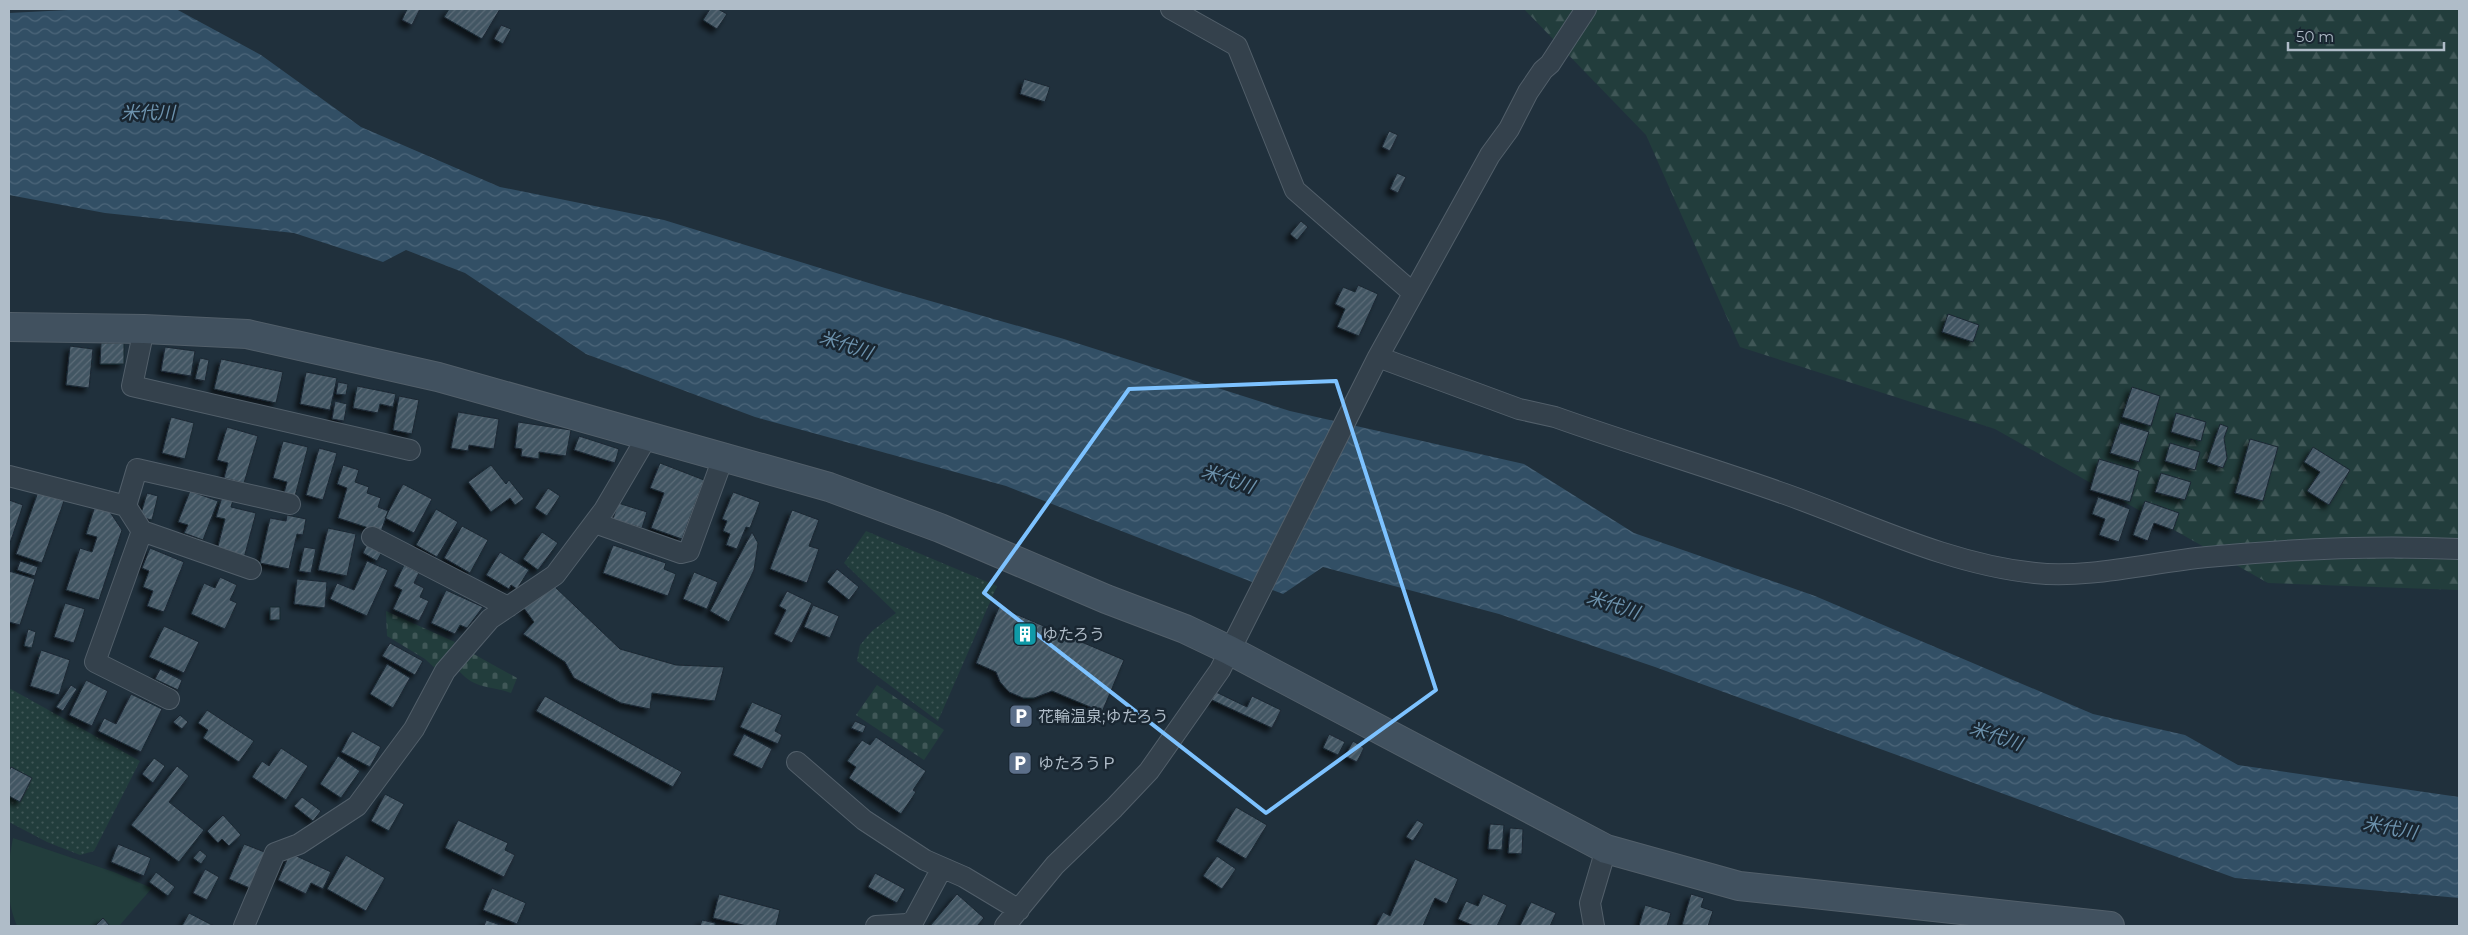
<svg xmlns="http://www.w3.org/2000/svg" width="2468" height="935" viewBox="0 0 2468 935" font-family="Montserrat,'Noto Sans JP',sans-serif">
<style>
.grass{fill:url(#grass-dots)}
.forest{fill:url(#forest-firs)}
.cemetery{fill:url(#cemetery-stones)}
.green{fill:#223d3c}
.water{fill:url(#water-waves)}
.building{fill:url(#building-hatch);stroke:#1b2833;filter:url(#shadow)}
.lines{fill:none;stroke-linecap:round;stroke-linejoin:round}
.street-casing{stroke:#525f6a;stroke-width:22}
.secondary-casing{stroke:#525f6a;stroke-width:30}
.street{stroke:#34414c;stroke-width:20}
.secondary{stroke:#41515f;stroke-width:28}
.marked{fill:none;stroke:#7dc2ff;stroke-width:4;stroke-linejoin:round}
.labels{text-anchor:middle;stroke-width:5;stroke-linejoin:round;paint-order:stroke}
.poi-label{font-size:16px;fill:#afbcc8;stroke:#192631;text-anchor:start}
.water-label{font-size:18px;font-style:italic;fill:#6d93ae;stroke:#192631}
</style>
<defs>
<pattern id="grass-dots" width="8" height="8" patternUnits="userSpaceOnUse" patternTransform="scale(1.25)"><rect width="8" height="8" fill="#223d3c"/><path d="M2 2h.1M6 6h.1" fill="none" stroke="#405757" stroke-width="1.8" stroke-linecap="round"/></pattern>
<pattern id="forest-firs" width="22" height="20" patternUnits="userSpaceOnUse" patternTransform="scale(1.25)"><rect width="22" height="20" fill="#223d3c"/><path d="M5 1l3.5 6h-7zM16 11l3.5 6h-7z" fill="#405757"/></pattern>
<pattern id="cemetery-stones" width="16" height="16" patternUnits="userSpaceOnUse" patternTransform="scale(1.25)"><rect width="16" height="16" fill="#223d3c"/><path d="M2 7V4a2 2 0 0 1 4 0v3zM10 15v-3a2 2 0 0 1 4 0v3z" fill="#405757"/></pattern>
<pattern id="water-waves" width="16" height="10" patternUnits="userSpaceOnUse" patternTransform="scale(1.25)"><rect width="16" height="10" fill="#324f65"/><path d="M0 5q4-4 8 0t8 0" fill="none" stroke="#4d667a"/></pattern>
<pattern id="building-hatch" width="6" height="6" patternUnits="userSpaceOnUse" patternTransform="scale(1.25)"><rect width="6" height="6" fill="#435663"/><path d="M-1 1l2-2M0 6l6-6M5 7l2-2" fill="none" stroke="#5c6c78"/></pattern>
<filter id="shadow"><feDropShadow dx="-4.5" dy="4.5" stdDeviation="2.5" flood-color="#0009"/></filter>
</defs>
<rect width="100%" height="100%" fill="#20303c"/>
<path class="grass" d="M866 531 997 586 938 721 857 661 860 645 872 631 896 613 844 563Z
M9 688 140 761 94 851 80 855 47 842 9 822Z"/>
<path class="forest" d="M1524 9H2459V590L2268 583 1995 429 1740 347 1646 135Z"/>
<path class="cemetery" d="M386 611 455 642 437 670 425 659 387 636Z
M470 652 517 678 511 693C489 685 476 690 459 671Z
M877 685 944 730 924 760 856 715Z"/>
<path class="green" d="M13 838 114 872 152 888 119 926H17C5 898 7 868 13 838Z"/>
<path class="water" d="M88 9H176L261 55 361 127 500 187 664 220 885 288 1064 339 1290 411 1524 464 1634 533 1815 596 2093 714 2185 735 2238 765 2459 797V898L2235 878 1655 667 1499 614 1323 567 1283 594 1006 486 755 417 586 354 465 273 406 250 383 262 294 233 105 213 9 195V13Z"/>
<path class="building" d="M407 9H420L412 25 402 20Z
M449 9H500L482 39 444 17Z
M710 9H718L727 14 717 29 703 20Z
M501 25 511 29 503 44 494 39Z
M1024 79 1050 87 1045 102 1020 94Z
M1389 131 1398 135 1390 151 1382 147Z
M1397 173 1406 177 1398 193 1390 189Z
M1301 221 1308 227 1297 240 1290 234Z
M1358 285 1378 294 1359 336 1337 327 1345 309 1335 304 1343 287 1355 292Z
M1948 314 1979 325 1973 342 1942 332Z
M101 343H124V364H100Z
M70 346 93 349 89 388 66 385Z
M165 347 195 351 191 376 161 371Z
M200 358 209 360 205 381 195 379Z
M221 359 283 372 276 403 214 389Z
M306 372 337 378 330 410 300 404Z
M338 382 348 384 346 395 336 394Z
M357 386 396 394 393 407 380 404 378 413 353 408Z
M2132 387 2160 396 2151 426 2122 417Z
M399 396 419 400 412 434 393 430Z
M335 401 347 404 344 421 332 419Z
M458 412 499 419 494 449 469 445 468 451 451 448Z
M2176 413 2206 422 2201 441 2171 432Z
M171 417 194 423 185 459 162 453Z
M518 422 571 430 566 456 539 452V459L521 456 522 449 515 448Z
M2120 423 2149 432 2139 462 2110 453Z
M2220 424 2228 427 2224 438 2227 458 2223 468 2207 462Z
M227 427 258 436 244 483 224 478 228 463 217 460Z
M579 436 619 449 615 463 574 450Z
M2250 439 2278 447 2263 501 2235 493Z
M283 441 308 447 294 500 283 497 287 482 273 478Z
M2170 443 2200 452 2195 470 2165 461Z
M2313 447 2350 470 2329 505 2307 491 2320 472 2304 462Z
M319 448 337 453 323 500 306 495Z
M2099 459 2139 471 2130 502 2090 490Z
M660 463 704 480 682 539 651 528 664 493 650 488Z
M343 465 359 470 355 482 369 487 367 493 381 498 378 507 388 511 381 532 338 518 347 488 337 484Z
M491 465 506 484 509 480 524 499 515 505 510 498 491 512 468 482Z
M2161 473 2191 482 2185 500 2155 492Z
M403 484 432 499 414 533 385 518Z
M548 488 560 496 547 516 535 508Z
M190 491 218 501 203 540 184 533 188 525 178 522Z
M38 492 64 501 42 563 16 554Z
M733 492 760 502 750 528 746 527 737 549 726 545 730 534 723 531 727 521 722 519Z
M147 493 158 496 152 520 140 517Z
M222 497 233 500 231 507 256 513 244 558 217 550 225 519 216 517Z
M2098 497 2130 509 2119 542 2099 535 2105 519 2092 514Z
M9 500 23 505 9 546Z
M2145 501 2179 513 2173 530 2154 523 2148 541 2133 535Z
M618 503 647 512 642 528 613 519Z
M95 506 110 512 122 530 99 600 66 590 80 548 92 552 97 537 86 534Z
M436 509 458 522 437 557 416 545Z
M792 510 819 520 809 546 819 549 807 583 770 569Z
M287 515 306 519 303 535 297 534 289 569 260 563 270 518 286 521Z
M462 526 488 540 470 573 444 558Z
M328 528 356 534 347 576 318 570Z
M542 532 558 543 538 570 523 559Z
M752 532 758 543 754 570 729 622 710 611Z
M367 544 382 552 377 561 363 553Z
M613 545 666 563 664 569 676 574 668 596 603 573Z
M304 547 316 549 311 573 299 571Z
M150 548 184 562 164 612 147 606 153 591 143 587 149 571 142 568Z
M500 552 529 570 517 589 511 585 509 589 486 575Z
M20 561 38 567 35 576 17 570Z
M367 561 388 570 367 616 330 599 337 583 354 590Z
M404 565 419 573 414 583 424 588 420 597 429 601 419 621 393 609 402 590 394 586Z
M837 569 859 587 849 600 827 582Z
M9 571 35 579 20 625 9 622Z
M694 572 718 582 707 609 683 599Z
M220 577 237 585 230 600 237 603 225 629 191 614 204 583 215 588Z
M297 579 327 582 325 608 294 604Z
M554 586 620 649 676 665 724 667 715 701 652 693 650 709 621 703 574 678 565 662 523 634 534 622 523 607Z
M446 590 483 607 467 628 460 625 455 634 431 623Z
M787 591 812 603 792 643 774 634 786 610 779 606Z
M65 603 85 609 74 643 54 637Z
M813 605 839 616 830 638 804 627Z
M270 607H280V620H270Z
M999 607 1124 660 1102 712 1052 691 1034 698H1023L1009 692 1000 682 996 672 976 663Z
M164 626 199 642 184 673 149 657Z
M28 629 36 632 32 648 24 646Z
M390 643 423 661 415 675 382 656Z
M41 650 70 660 59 695 30 686Z
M387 664 410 678 393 708 370 694Z
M160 669 182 680 178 690 155 679Z
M86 680 108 691 92 726 69 715Z
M71 685 77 689 63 711 56 707Z
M1216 692 1247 707 1252 696 1281 710 1272 728 1212 700Z
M131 694 162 709 141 752 98 731 104 718 116 724Z
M545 696 682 772 673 787 536 711Z
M752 702 782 715 775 731 782 735 778 744 740 727Z
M207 710 254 741 239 762 203 738 208 730 198 723Z
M180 715 188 722 182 729 173 722Z
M855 721 866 726 863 733 851 728Z
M352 731 381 747 370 767 341 752Z
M744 734 772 749 762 769 733 755Z
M1329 734 1345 742 1338 755 1323 748Z
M876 737 926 771 913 790 916 792 901 814 849 778 856 767 847 761 862 740 870 745Z
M1353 741 1364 748 1357 762 1345 756Z
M281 748 308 766 286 800 252 777 262 761 269 766Z
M338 756 360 771 341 798 320 784Z
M154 758 165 766 153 783 142 774Z
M177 766 189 776 169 802 204 830 179 862 131 825Z
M11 767 32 778 20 802 9 796V771Z
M385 794 404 804 389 831 371 821Z
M302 797 321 811 313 821 294 806Z
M1236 807 1267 825 1246 859 1216 841Z
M223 815 241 835 229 846 222 839 218 843 207 831Z
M458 820 508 843 505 850 515 855 504 877 445 848Z
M1417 820 1424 824 1413 841 1406 837Z
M1490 824 1504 825 1502 850 1488 849Z
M1510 828 1523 829 1522 854 1508 853Z
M118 844 151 858 144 876 111 862Z
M244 844 267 853 252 889 229 879Z
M200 850 207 856 201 864 193 858Z
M290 853 331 872 323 889 311 883 306 894 278 880Z
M346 855 385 878 366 911 327 889Z
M1217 856 1236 869 1222 889 1203 876Z
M1415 859 1458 879 1447 904 1435 898 1423 926H1376L1383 912 1390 916Z
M205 869 219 877 207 900 193 893Z
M156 872 175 887 168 896 149 882Z
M875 873 905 889 897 903 868 887Z
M492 888 526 903 517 924 483 910Z
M719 894 780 910 776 926H747L713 918Z
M957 894 984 918 977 926H930Z
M1483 894 1507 905 1497 926H1474L1458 919 1466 901 1478 906Z
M1691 894 1704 898 1701 907 1713 911 1708 926 1682 925Z
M1531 902 1556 913 1550 926H1520Z
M1645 905 1671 913 1667 926H1639Z
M189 913 214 926H182Z
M103 918 110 926H95Z
M486 920 503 926H484Z
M702 920 715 923V926H700Z"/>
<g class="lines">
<g class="street-casing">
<path id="street" d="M1171 9 1237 46 1295 190 1413 293
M144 329 132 386 410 450
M1378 357 1519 409 1555 417C1631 444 1709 467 1785 494 1867 523 1947 564 2035 573 2088 579 2153 562 2207 557 2290 549 2375 545 2459 549
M9 476 126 506 137 469 290 504
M126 506 142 531 95 662 169 699
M595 523 681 553 689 551 723 458
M142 531 251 569
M372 537 508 607
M797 762 864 820 925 860 964 877 1019 910
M244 926 275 853 299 844 357 806 414 729 445 671 490 619 555 575 604 510 647 437
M876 926 907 924 914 920 942 868
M1005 926 1055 865 1114 808 1149 771 1220 670 1378 357 1490 155 1509 129 1528 92 1543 70 1550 64 1586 9
M1594 926 1590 903 1606 849"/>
</g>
<g class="secondary-casing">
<path id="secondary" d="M9 327 144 329 247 334 438 377 829 487 940 528 1106 599 1185 629 1229 650 1606 849 1739 886 2110 926"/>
</g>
<use href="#street" class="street"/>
<use href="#secondary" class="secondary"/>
</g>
<path class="marked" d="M1336 381 1436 690 1266 813 984 593 1129 389Z"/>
<defs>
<g id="building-square" transform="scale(1.25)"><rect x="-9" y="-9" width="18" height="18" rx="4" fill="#0f9aa8" stroke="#192631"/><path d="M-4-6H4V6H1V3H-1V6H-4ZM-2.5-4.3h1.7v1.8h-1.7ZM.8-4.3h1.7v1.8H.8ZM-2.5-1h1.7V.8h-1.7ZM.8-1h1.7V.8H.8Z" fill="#fff"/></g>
<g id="parking-square" transform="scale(1.25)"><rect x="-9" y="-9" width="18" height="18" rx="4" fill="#5c6f8a" stroke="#192631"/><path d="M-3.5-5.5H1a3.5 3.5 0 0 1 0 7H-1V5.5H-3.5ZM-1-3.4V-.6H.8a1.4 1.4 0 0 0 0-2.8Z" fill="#fff"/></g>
</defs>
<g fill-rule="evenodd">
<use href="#building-square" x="1025" y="634"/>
<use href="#parking-square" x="1021" y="716"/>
<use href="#parking-square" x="1020" y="763"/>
</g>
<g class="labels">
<g class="poi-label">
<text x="1042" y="640">ゆたろう</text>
<text x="1038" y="722">花輪温泉;ゆたろう</text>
<text x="1038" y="769">ゆたろうＰ</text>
</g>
<g class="water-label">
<text x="148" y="119">米代川</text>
<text transform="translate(846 345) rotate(19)" y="6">米代川</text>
<text transform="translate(1228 479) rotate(19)" y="6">米代川</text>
<text transform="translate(1613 605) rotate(18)" y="6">米代川</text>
<text transform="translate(1996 736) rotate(19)" y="6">米代川</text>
<text transform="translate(2390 828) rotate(11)" y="6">米代川</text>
</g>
</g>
<rect width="2468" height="935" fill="none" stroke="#afbcc8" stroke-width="20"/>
<path d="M2288 42v8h156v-8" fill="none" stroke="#afbcc8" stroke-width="2.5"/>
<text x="2296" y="42" font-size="15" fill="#afbcc8" stroke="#192631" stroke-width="4" paint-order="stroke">50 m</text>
</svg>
